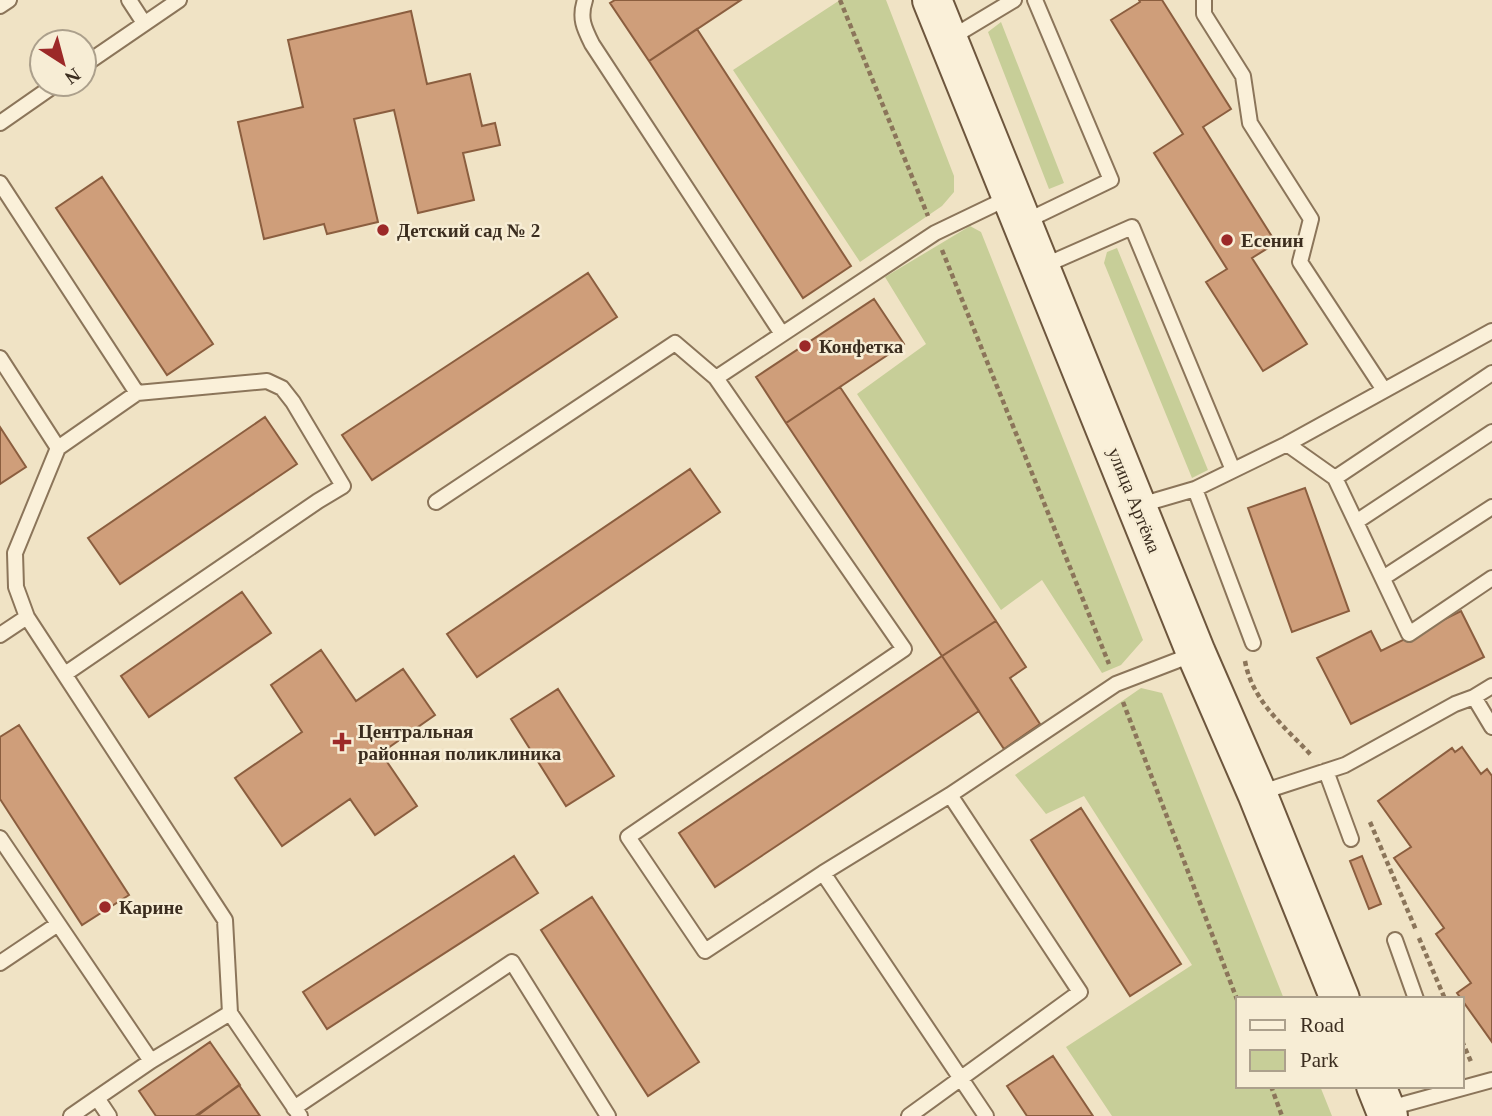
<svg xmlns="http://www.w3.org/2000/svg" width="1492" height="1116" viewBox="0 0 1492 1116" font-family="'Times New Roman',serif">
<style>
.green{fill:#c7ce98}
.building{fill:#cf9e7a;stroke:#8b5e3f;stroke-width:2}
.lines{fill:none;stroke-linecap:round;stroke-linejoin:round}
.lane-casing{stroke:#8b755a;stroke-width:18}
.secondary-casing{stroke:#6d563d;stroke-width:42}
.path{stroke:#8b755a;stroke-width:4.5;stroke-dasharray:5 3.5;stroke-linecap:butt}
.lane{stroke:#faf0d9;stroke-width:14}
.secondary{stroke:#faf0d9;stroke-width:38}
.poi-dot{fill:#9c2928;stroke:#f7edd5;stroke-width:2.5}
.labels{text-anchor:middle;stroke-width:5;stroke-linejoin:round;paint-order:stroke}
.poi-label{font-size:19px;font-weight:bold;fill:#3b2d1f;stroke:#f7edd5;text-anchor:start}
.street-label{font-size:19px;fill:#3b2d1f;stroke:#f7edd5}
</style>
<rect width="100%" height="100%" fill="#f0e3c5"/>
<path class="green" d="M840 0H886L954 176V192L942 206 860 262 733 70Z
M1001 22 1064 183 1049 189 988 32Z
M970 226 981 232 1143 640 1121 665 1102 673 1042 580 1001 610 857 394 926 344 885 277Z
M1117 248 1208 470 1192 478 1104 263 1107 252Z
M1141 688 1162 693 1284 999H1238V1086H1320L1332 1116H1112L1066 1047 1192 965 1084 796 1046 814 1015 775Z"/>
<path class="building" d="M615 0H741L649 61 610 3Z
M1139 0H1162L1231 109 1203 127 1276 243 1252 258 1307 344 1263 371 1206 282 1227 269 1154 153 1183 134 1111 20 1140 2Z
M411 11 427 84 470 74 482 126 495 123 500 145 463 153 474 200 418 213 394 110 354 119 378 222 327 234 324 224 264 239 238 122 303 107 288 40Z
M697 29 851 266 803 298 649 61Z
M102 177 213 344 167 375 56 208Z
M588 273 617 317 372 480 342 435Z
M874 299 904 344 786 423 756 377Z
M840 387 996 621 942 656 786 423Z
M265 417 297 464 120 584 88 538Z
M0 427 26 467 0 484Z
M690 469 720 512 477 677 447 634Z
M1305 488 1349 611 1292 632 1248 508Z
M242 592 271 633 149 717 121 676Z
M1461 611 1484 657 1351 724 1317 658 1371 631 1381 651Z
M996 621 1026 667 1010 678 1040 724 1004 749 942 656Z
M321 650 356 701 403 669 435 715 381 753 417 806 375 835 350 799 282 846 235 778 302 732 271 685Z
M942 656 979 711 715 887 679 833Z
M558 689 614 776 566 806 511 719Z
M19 725 129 895 82 925 0 799V737Z
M1462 747 1481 774 1487 769 1492 776V1042L1457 993 1471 983 1436 934 1444 928 1394 858 1411 847 1378 801 1452 748 1455 752Z
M1081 808 1181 964 1130 996 1031 840Z
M514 856 538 893 327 1029 303 992Z
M1362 856 1381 904 1369 909 1350 861Z
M592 897 699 1062 648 1096 541 930Z
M210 1042 240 1085 195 1116H156L139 1091Z
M1053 1056 1093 1116H1027L1007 1086Z
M239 1085 260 1116H197Z"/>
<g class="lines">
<g class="lane-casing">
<path id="lane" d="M129 0 144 23
M585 0C579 18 584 28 592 44L782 334
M1204 0V14L1243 76 1250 123 1311 219 1300 262 1384 390
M0 6 9 0
M949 39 1014 0
M84 65 179 0
M0 123 56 84
M0 183 137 393 58 448 15 553 16 587 27 617 225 920 230 1013 300 1116
M1024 222 1111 180 1035 0
M1041 267 1132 227 1233 470
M0 358 58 448
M716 378 935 233 1010 197
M1287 444 1335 478 1409 634 1492 578
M1335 478 1492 373
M1195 489 1253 643
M436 502 675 343 716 378 904 649 628 837 705 951 823 873 950 795 1116 684 1194 654
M1137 506 1195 489 1287 444 1492 331
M1356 522 1492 432
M1383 578 1492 507
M0 635 27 617
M65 674 318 501 343 486 293 402 282 388 267 381 137 393
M1474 697 1492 686
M1326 771 1351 839
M1259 793 1345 765 1455 704 1474 697 1492 727
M0 838 151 1061
M823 873 986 1116
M1395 940 1416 999
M0 963 58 924
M294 1108 512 962 608 1116
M1386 1109 1492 1080
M71 1116 97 1098
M109 1116 97 1098 151 1061 230 1013
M909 1116 1080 992 950 795"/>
</g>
<g class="secondary-casing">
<path id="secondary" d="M932 0 1196 653 1257 793 1340 999
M1376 1086 1388 1116"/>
</g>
<path class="path" d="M840 0 928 216
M942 250 1109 664
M1245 661C1252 701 1285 727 1311 755
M1123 702 1238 1002
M1370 822 1416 930
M1419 938 1445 999
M1462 1041 1472 1064
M1271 1086 1282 1116"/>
<use href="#lane" class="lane"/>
<use href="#secondary" class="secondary"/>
</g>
<g class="poi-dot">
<circle cx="383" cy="230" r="7"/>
<circle cx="1227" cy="240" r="7"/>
<circle cx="805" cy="346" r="7"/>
<path d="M338.5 731.5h7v7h7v7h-7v7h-7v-7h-7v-7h7z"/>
<circle cx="105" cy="907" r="7"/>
</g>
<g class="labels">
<g class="poi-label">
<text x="397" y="237">Детский сад № 2</text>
<text x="1241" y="247">Есенин</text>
<text x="819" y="353">Конфетка</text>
<text x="358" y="738">Центральная<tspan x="358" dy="22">районная поликлиника</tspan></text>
<text x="119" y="914">Карине</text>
</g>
<g class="street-label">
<text transform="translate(1135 500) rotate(68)" y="7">улица Артёма</text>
</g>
</g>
<rect x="1236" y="997" width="228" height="91" fill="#f7edd5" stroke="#aca08c" stroke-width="2"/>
<rect x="1250" y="1020" width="35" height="10" fill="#faf0d9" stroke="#aca08c" stroke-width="2"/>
<text x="1300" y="1032" font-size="21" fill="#3b2d1f">Road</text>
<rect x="1250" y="1050" width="35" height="21" fill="#c7ce98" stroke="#aca08c" stroke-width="2"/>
<text x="1300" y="1067" font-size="21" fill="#3b2d1f">Park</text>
<g transform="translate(63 63) rotate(144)"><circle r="33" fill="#f7edd5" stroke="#aca08c" stroke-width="2"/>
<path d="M0-5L12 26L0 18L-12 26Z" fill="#9c2928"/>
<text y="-10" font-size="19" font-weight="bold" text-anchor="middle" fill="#3b2d1f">N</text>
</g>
</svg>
